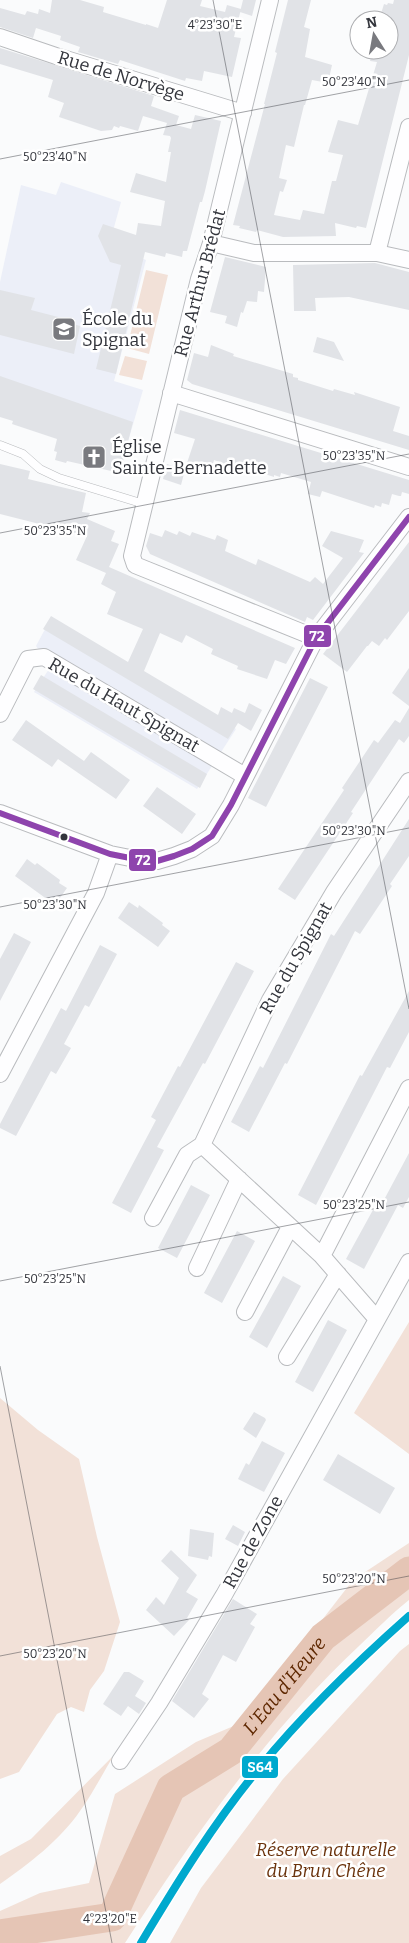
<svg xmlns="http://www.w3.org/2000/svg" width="409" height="1943" viewBox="0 0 409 1943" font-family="Bitter,serif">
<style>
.built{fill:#eceff8}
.green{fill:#f2e1d8}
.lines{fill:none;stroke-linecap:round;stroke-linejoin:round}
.river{stroke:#e5c5b5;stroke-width:29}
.building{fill:#e1e3e7}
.service-casing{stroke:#b9bbbe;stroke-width:9}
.minor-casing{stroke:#b9bbbe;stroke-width:18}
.service{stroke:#fefeff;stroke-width:8}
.minor{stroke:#fefeff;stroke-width:16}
.bus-1-casing{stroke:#fff;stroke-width:10}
.bus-1{stroke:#8e44ad;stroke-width:6}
.rail-1-casing{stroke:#fff;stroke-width:11}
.rail-1{stroke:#00a9ce;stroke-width:8}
.ticks{fill:none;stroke:#33353c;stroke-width:1;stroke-opacity:0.45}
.bus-dot{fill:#33353c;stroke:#fff;stroke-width:2}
.labels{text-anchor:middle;stroke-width:5;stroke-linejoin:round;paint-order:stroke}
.street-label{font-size:18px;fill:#33353c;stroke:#fff}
.poi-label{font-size:18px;fill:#33353c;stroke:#fff;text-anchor:start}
.park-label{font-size:18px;font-style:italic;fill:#6a320c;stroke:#fff}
.water-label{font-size:19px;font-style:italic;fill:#5e2700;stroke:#fff}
.ticks-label{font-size:12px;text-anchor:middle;fill:#33353c;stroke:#fff;stroke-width:5;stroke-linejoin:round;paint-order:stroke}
.line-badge{stroke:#fff;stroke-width:2}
.badge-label{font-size:14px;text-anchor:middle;font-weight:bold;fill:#fff}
</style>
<rect width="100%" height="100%" fill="#fafbfc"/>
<path class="built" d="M61 182 121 202 113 231 141 258 146 260 114 381 143 390 127 445 0 401V282L21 185 56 195Z
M51 618 236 729 197 789 34 692 49 669 44 657 36 646Z"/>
<path class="green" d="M146 270 168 275 149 354 127 348Z
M125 356 147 361 142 380 119 375Z
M409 1322V1454L354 1413Z
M0 1398 38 1430 79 1459 97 1537 120 1622 104 1671 90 1690 84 1712 71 1707 57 1714 19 1772 0 1779Z
M409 1543V1600C391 1614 375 1631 359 1646 266 1733 193 1837 125 1943H0V1911L40 1893 89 1883 115 1794 196 1742 243 1722 353 1580Z
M409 1644V1943H170L201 1888 283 1779 400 1651Z
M114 1755C103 1773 93 1793 80 1811 60 1840 29 1864 0 1884V1856L31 1839Z"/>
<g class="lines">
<path class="river" id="s1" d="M0 1934 112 1917 171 1788 231 1751 323 1637 409 1571"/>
</g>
<path class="building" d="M52 0H80L104 7 103 12 146 25V24L158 28 167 0H202L200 6 225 12 227 5 241 9 234 37 241 38 232 77 204 71 202 81 186 78 185 81 120 60 118 64 78 52 80 47 60 40 61 36 36 28 33 38 0 27V8L25 15 27 11 38 14 39 9 50 13Z
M243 0H256L252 16 240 12Z
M288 0H311L304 27 310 29 305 57 332 65 328 83 312 80 305 105H304L294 147 286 145 279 178 287 180 283 192 280 191 274 215 300 220 303 210 324 214 332 181H336L343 155 328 152 338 120 358 125 377 62 370 61 373 50H389V20H379L384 4 387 5 388 3 393 4 394 0H409V55L366 228 357 226 356 228 335 223 336 236 283 237 257 230 256 232 239 228 240 226 233 225 265 104H264L277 53 275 52Z
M0 48 154 96 151 106 179 116 176 125 191 129 195 115 221 121 205 191 202 202H200L187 251H183L182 257 166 253 165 257 145 252 116 374 96 369 121 265 110 262 98 236 103 224 136 235 138 223 161 226 165 201 130 192 136 173 166 182 171 152H168L171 138 170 136 163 135 167 123 143 116 138 131 120 126 119 128 114 126 112 130 101 131 59 117 64 103 48 97 53 80 0 64Z
M225 257 266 267 264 292 258 291 257 302 247 301 243 313 241 312 237 327 225 323 227 316 210 312Z
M375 263 409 272V310L349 297 315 298 316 311H294L293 265Z
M0 290 35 298 31 310 62 318V321L80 326 74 354 0 335Z
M317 337 334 342 344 361 313 352Z
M211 345 234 354 233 356 293 374V377L298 378V380L333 391 334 389 355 395 354 392 400 407 393 431 409 436V450L192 384 187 380 194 353 208 357Z
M0 376 133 422 120 473 67 461 66 463 55 460 57 452 54 451 57 439 12 424 13 421 0 417Z
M180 410 409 480V494L402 492 401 496H399L392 494 389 505 382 503 381 507 375 505 374 508 322 491 320 497 308 494 311 482 281 473 280 477 274 475V477L256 471 255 475 214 460 213 464 210 463 208 470 187 463 195 439 174 433Z
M0 464 30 471 28 479 86 493 82 512 90 513 87 519 115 531 111 541 119 544 109 567 295 648 286 664 275 660 267 679 237 669 238 666 211 654 213 649 186 635 182 643 160 633 144 671 218 715 221 707 232 713 234 708 245 713 249 703 262 710 251 731 238 723 228 739 43 629 51 616 128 662 143 629 107 614 116 592 101 584 106 573 76 560 87 536 0 514Z
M167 464 185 470 181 485 163 479Z
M165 530 177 535 179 531 190 536 192 532 215 540 217 535 228 540 225 551 256 565 258 559 310 582 315 577 323 584 343 558 322 546 331 531 364 540 359 552 364 553 313 620 307 617 305 622 150 554 146 546 150 533 162 537Z
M409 542V611L387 640 385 638 379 646 372 641 368 646H367L347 672 323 654Z
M409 668V706L392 693Z
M41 675 207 774 200 788 33 689Z
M310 678 328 687 266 807 248 798Z
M409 708V736L404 743 399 739 351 812 353 813 295 900 278 889 344 790 342 788 374 740 378 743 395 720 400 723Z
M26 720 84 761 91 752 130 780 116 799 58 759 52 767 12 740Z
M157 787 196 814 182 834 143 806Z
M409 819V856L390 884 392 886 360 934 355 931 287 1064 285 1063 249 1132 231 1122 260 1066 263 1068 331 934 334 936Z
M27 859 35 865 37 863 60 880 59 883 67 888 55 905 15 876Z
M129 902 138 908 139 905 163 923 162 925 170 931 158 947 118 918Z
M14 933 31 942 0 1001V959Z
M100 945 117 954 89 1007 85 1005 64 1044 71 1048 56 1074 51 1071 16 1136 0 1128V1124L61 1008 66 1011Z
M236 962 254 971 205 1064 203 1063 157 1147 164 1150 131 1213 112 1203 156 1120 151 1117 178 1066 180 1067Z
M409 991V1032L390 1068 387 1067 316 1205 298 1195 360 1075 362 1076Z
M409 1153V1197L403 1208 398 1205 364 1269 346 1259 374 1208 378 1211Z
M191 1185 210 1195 177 1258 158 1248Z
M237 1231 255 1241 222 1303 204 1293Z
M283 1276 301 1286 267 1348 249 1337Z
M328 1320 347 1330 313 1392 295 1382Z
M254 1412 265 1418 266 1420 256 1438 243 1429Z
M262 1441 285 1453 264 1492 238 1479 246 1463 249 1465Z
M338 1454 395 1488 380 1514 323 1480Z
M233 1525 245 1532 238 1546 225 1539Z
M190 1529 214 1533 212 1557 209 1556 208 1560 188 1556Z
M171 1550 197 1575 186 1592 198 1599 187 1618 189 1620 174 1636 146 1610 156 1597 164 1605 179 1578 161 1561Z
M233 1599 257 1614 250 1624 255 1627 236 1662 223 1655 202 1694 209 1699 194 1718 172 1701Z
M124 1672H129L144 1681 135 1696 146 1703 139 1714 128 1706 121 1716 103 1704Z"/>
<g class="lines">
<g class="service-casing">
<path id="service" d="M0 445 23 454 40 469 59 478 144 504"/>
</g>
<g class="minor-casing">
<path id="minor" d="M270 0 211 243 199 279 132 556 135 565 316 638
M0 37 56 56 243 113
M211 243 254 253H377L409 260
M377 253 409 127
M171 393 409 467
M0 714 28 659 44 657 245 776
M0 813 110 854 135 859 157 861 174 856 192 849 212 836 231 805 316 638 409 517
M0 1074 96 893 110 854
M153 1218 187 1155 202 1145
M322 1256 409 1088
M197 1268 239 1179
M245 1312 290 1227
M376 1318 322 1256 202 1145 270 1000 334 892 409 781
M287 1357 338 1274
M120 1761 159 1703 224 1595 409 1262"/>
</g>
<use href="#service" class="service"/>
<use href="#minor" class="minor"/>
<g class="bus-1-casing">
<path id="bus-1" d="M0 813 110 854 135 859 157 861 174 856 192 849 212 836 231 805 316 638 409 517"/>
</g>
<use href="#bus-1" class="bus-1"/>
<g class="rail-1-casing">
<path id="rail-1" d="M141 1943C177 1883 215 1821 260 1767 305 1712 356 1663 409 1616"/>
</g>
<use href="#rail-1" class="rail-1"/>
</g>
<path class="ticks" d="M213 0 409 1009M0 159 409 80M0 533 409 454M0 907 409 828M0 1281 409 1202M0 1366 112 1943M0 1656 409 1576"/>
<defs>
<g id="school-square" transform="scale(1.25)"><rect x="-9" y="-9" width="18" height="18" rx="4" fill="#797a7f" stroke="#fff"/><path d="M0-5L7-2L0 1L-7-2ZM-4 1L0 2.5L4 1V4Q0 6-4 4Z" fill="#fff"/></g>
<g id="church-square" transform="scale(1.25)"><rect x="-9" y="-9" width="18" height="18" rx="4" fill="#797a7f" stroke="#fff"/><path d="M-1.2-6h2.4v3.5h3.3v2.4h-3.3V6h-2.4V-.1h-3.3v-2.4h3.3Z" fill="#fff"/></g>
</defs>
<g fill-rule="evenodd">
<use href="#school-square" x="64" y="329"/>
<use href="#church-square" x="94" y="457"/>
</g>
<circle class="bus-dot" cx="64" cy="837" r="4.5"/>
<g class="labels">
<g class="street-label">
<text transform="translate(121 76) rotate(17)" y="6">Rue de Norvège</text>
<text transform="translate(200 283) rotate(-75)" y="6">Rue Arthur Brédat</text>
<text transform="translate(124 705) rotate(30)" y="6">Rue du Haut Spignat</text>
<text transform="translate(296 958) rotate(-60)" y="6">Rue du Spignat</text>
<text transform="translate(253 1542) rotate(-61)" y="6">Rue de Zone</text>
</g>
<g class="poi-label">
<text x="82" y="325">École du<tspan x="82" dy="21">Spignat</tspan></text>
<text x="112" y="453">Église<tspan x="112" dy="21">Sainte-Bernadette</tspan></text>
</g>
<g class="park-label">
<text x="326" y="1856">Réserve naturelle<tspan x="326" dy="21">du Brun Chêne</tspan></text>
</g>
<g class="water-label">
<text dy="7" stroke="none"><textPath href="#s1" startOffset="410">L'Eau d'Heure</textPath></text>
</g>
</g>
<g class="ticks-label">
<text x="215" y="29">4°23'30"E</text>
<text x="354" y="86">50°23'40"N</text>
<text x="55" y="161">50°23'40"N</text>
<text x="354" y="460">50°23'35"N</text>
<text x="55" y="535">50°23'35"N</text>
<text x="354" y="835">50°23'30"N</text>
<text x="55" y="909">50°23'30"N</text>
<text x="354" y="1209">50°23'25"N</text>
<text x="55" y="1283">50°23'25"N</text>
<text x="354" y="1583">50°23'20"N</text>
<text x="55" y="1658">50°23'20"N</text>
<text x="110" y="1923">4°23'20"E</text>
</g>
<g class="line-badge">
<rect x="303" y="624" width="29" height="24" rx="5" fill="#8e44ad"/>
<rect x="128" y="848" width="29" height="24" rx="5" fill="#8e44ad"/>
<rect x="241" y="1755" width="38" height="24" rx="5" fill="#00a9ce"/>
</g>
<g class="badge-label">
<text x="317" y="641">72</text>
<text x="143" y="865">72</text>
<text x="260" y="1772">S64</text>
</g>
<g transform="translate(374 35) rotate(349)"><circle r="24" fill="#ffffff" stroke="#adaeb1"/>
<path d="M0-4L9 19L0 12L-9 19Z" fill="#797a7f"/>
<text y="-8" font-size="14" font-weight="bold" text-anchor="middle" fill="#33353c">N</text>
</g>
</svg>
